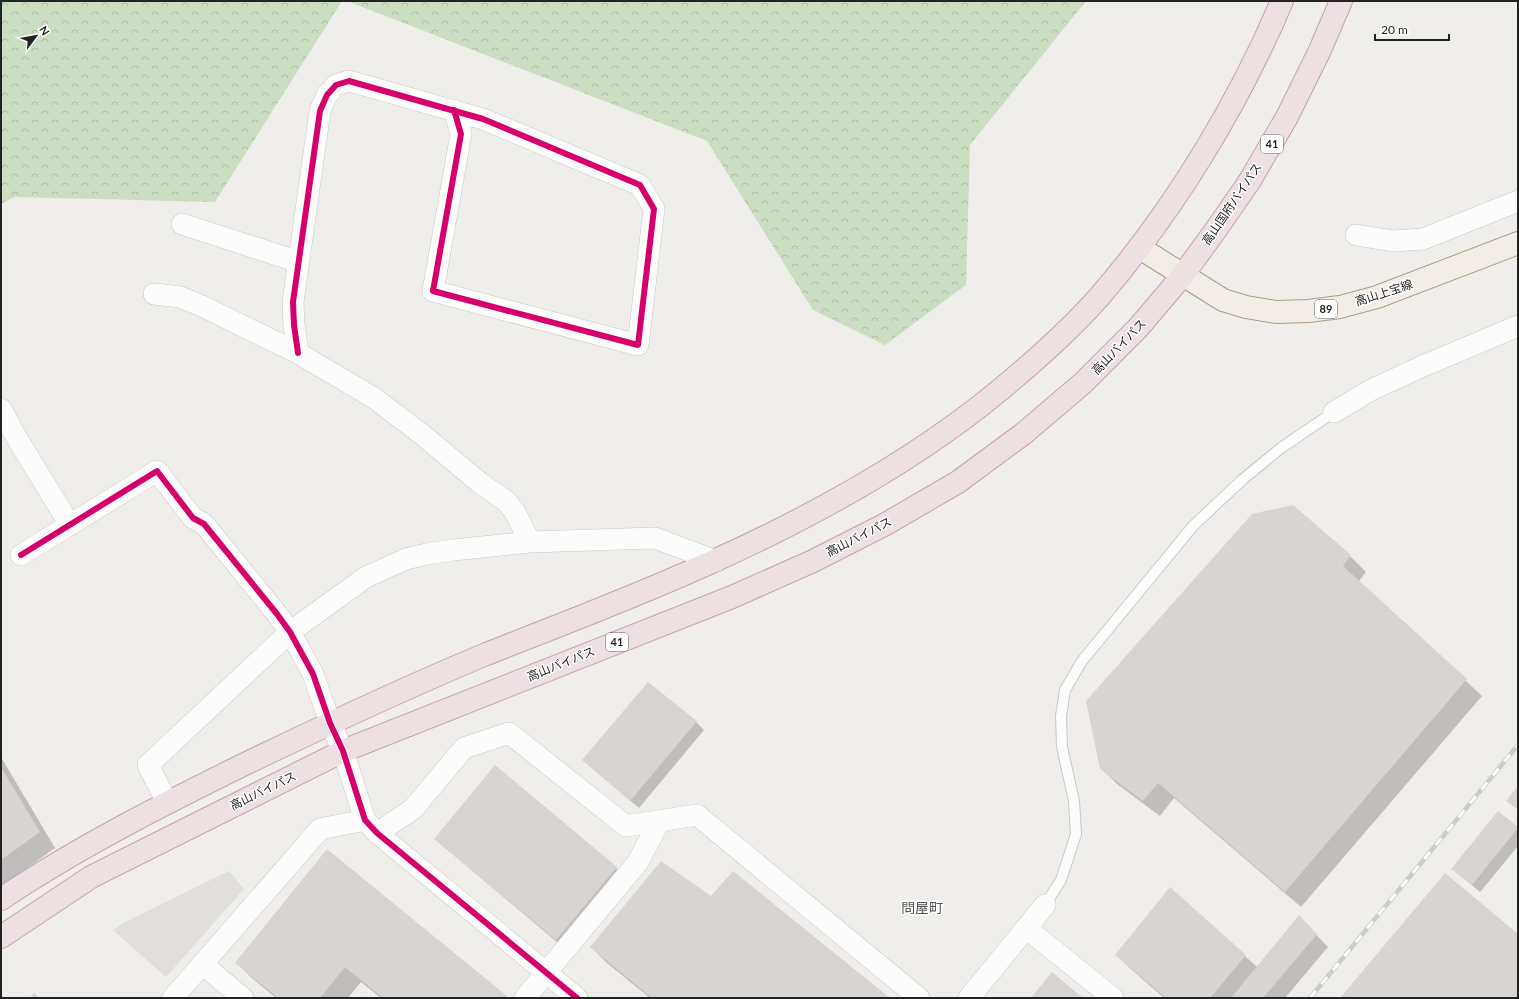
<svg xmlns="http://www.w3.org/2000/svg" width="1519" height="999" viewBox="0 0 1519 999" font-family="Lato,'Noto Sans JP',sans-serif">
<style>
.forest{fill:url(#forest-crowns)}
.parking{fill:#e0dfde}
.shadow{fill:#0003}
.building{fill:#d7d4d2}
.lines{fill:none;stroke-linecap:round;stroke-linejoin:round}
.lane-casing{stroke:#c9c8c7;stroke-width:12}
.street-casing{stroke:#c9c8c7;stroke-width:22}
.primary-casing{stroke:#a79c86;stroke-width:24}
.highway-casing{stroke:#c5a2ac;stroke-width:24}
.lane{stroke:#fdfcfc;stroke-width:10}
.street{stroke:#fdfcfc;stroke-width:21}
.primary{stroke:#f3ede7;stroke-width:22}
.highway{stroke:#ece0e2;stroke-width:22}
.rail-casing{stroke:#ccc;stroke-width:4.5}
.rail{stroke:#fff;stroke-width:3;stroke-dasharray:9;stroke-linecap:butt}
.cycleway-casing{stroke:#fff;stroke-width:8}
.cycleway{stroke:#d6006c;stroke-width:6}
.labels{text-anchor:middle;stroke-width:3;stroke-linejoin:round;paint-order:stroke}
.shield{fill:#fff;stroke:#646464;stroke-width:1}
.shield-label{font-size:11px;font-weight:bold;fill:#222}
.street-label{font-size:12px;fill:#222;stroke:#fff}
.quarter-label{font-size:14px;fill:#555;stroke:#fff}
</style>
<defs>
<pattern id="forest-crowns" width="20" height="18" patternUnits="userSpaceOnUse"><rect width="20" height="18" fill="#cbdec1"/><path d="M2 6a3 3 0 1 1 6 0M12 15a3 3 0 1 1 6 0" fill="none" stroke="#aebea6"/></pattern>
</defs>
<rect width="100%" height="100%" fill="#f0eeeb"/>
<path class="forest" d="M1 1H342L215 202 14 197 1 204Z
M347 1H1086L970 145 966 285 885 345 813 310 707 141Z"/>
<path class="parking" d="M229 871 244 889 166 977 113 930 123 923Z"/>
<path class="shadow" d="M1292 506 1350 556 1366 572 1359 581 1482 696 1301 907 1174 798 1160 816 1117 784 1101 768Z
M648 683 696 722 704 730 639 808 591 767Z
M1 757 55 848 1 887Z
M1518 828V846L1480 892 1461 876Z
M443 846 616 868 624 876 564 948Z
M327 850 506 996 508 998H381L361 982 348 998H276L252 978 236 962Z
M1170 888 1257 967 1311 929 1328 947 1285 998H1164L1132 970 1116 955Z
M712 897 889 998H650L607 963 591 947Z"/>
<path class="building" d="M1293 505 1351 555 1343 566 1467 679 1285 892 1158 783 1143 801 1100 769 1086 701 1252 514Z
M648 682 697 721 630 801 582 760Z
M495 765 617 867 556 940 434 839Z
M1 767 40 832 1 860Z
M1518 786V810L1506 801Z
M1498 811 1518 827V828L1472 885 1451 869Z
M327 849 507 996 505 998H383L345 967 320 998H278L235 963Z
M661 861 711 896 733 871 890 998H652L590 947Z
M1445 873 1518 934V998H1340Z
M1170 887 1246 955 1210 998H1166L1115 955Z
M1299 915 1317 934 1263 998H1231Z
M1052 972 1083 998H1031Z
M34 993 40 998H30Z"/>
<g class="lines">
<g class="lane-casing">
<path id="lane" d="M1045 905 1061 880 1076 834 1074 801 1062 747 1061 716 1065 690 1082 661 1193 526 1242 480 1281 448 1334 412"/>
</g>
<g class="street-casing">
<path id="street" d="M182 224 299 262
M1356 235 1393 241 1423 239 1518 201
M154 294 180 297 202 306 298 353 374 398 424 436 480 483 506 501 515 512 530 542
M298 353 294 325 293 302 320 111 327 95 336 85 349 81 483 119 640 185 654 209 638 345 433 291 461 134 454 110
M1 409 18 440 70 525
M1334 412 1371 390 1423 366 1518 326
M21 555 157 471 193 518 204 524 277 614 290 632 313 674 330 723 343 751 365 820 377 833 577 998
M167 802 148 765 290 632 366 577 406 559 427 554 453 550 530 542 655 538 716 561
M377 833 413 809 464 748 509 733 626 826 697 815 919 998
M1026 928 1113 998
M202 964 243 998
M173 998 320 829 365 820
M525 998 638 862 659 822
M969 998 1045 905"/>
</g>
<g class="primary-casing">
<path id="primary" d="M1140 248 1223 300 1246 307 1276 312 1308 311 1340 307 1377 297 1518 243"/>
</g>
<g class="highway-casing">
<path id="highway" d="M1 899C80 846 164 804 249 762 326 725 405 688 484 655 562 624 640 595 716 560 813 516 918 458 1000 390 1035 361 1070 330 1100 296 1174 210 1238 105 1282 1
M1 937 91 877 343 751 732 597 811 562 884 525 958 482 1023 434 1083 383 1138 328 1183 275 1215 231 1249 182 1287 117 1320 50 1341 1"/>
</g>
<use href="#lane" class="lane"/>
<use href="#street" class="street"/>
<use href="#primary" class="primary"/>
<use href="#highway" class="highway"/>
<g class="rail-casing">
<path id="rail" d="M1310 998 1518 745"/>
</g>
<use href="#rail" class="rail"/>
<g class="cycleway-casing">
<path id="cycleway" d="M298 353 294 325 293 302 320 111 327 95 336 85 349 81 483 119 640 185 654 209 638 345 433 291 461 134 454 110
M21 555 157 471 193 518 204 524 277 614 290 632 313 674 330 723 343 751 365 820 377 833 577 998"/>
</g>
<use href="#cycleway" class="cycleway"/>
</g>
<g class="labels">
<g class="shield">
<rect x="1261" y="135" width="22" height="18" rx="3"/>
<rect x="1315" y="300" width="22" height="18" rx="3"/>
<rect x="606" y="633" width="22" height="18" rx="3"/>
</g>
<g class="shield-label">
<text x="1272" y="148">41</text>
<text x="1326" y="313">89</text>
<text x="617" y="646">41</text>
</g>
<g class="street-label">
<text transform="translate(1232 204) rotate(-56)" y="4">高山国府バイパス</text>
<text transform="translate(1384 293) rotate(-18)" y="4">高山上宝線</text>
<text transform="translate(1119 347) rotate(-46)" y="4">高山バイパス</text>
<text transform="translate(859 537) rotate(-27)" y="4">高山バイパス</text>
<text transform="translate(561 664) rotate(-22)" y="4">高山バイパス</text>
<text transform="translate(263 791) rotate(-26)" y="4">高山バイパス</text>
</g>
<g class="quarter-label">
<text x="922" y="913">問屋町</text>
</g>
</g>
<rect width="1519" height="999" fill="none" stroke="#222222" stroke-width="4"/>
<g transform="translate(36 36) rotate(58)" stroke="#ffffff" stroke-width="3" paint-order="stroke">
<path d="M0-3L7 15L0 10L-7 15Z" fill="#222222"/>
<text y="-6" font-size="11" font-weight="bold" text-anchor="middle" fill="#222222">N</text>
</g>
<path d="M1375 34v6h74v-6" fill="none" stroke="#222222" stroke-width="2"/>
<text x="1381" y="34" font-size="12" fill="#222222" stroke="#ffffff" stroke-width="3" paint-order="stroke">20 m</text>
</svg>
